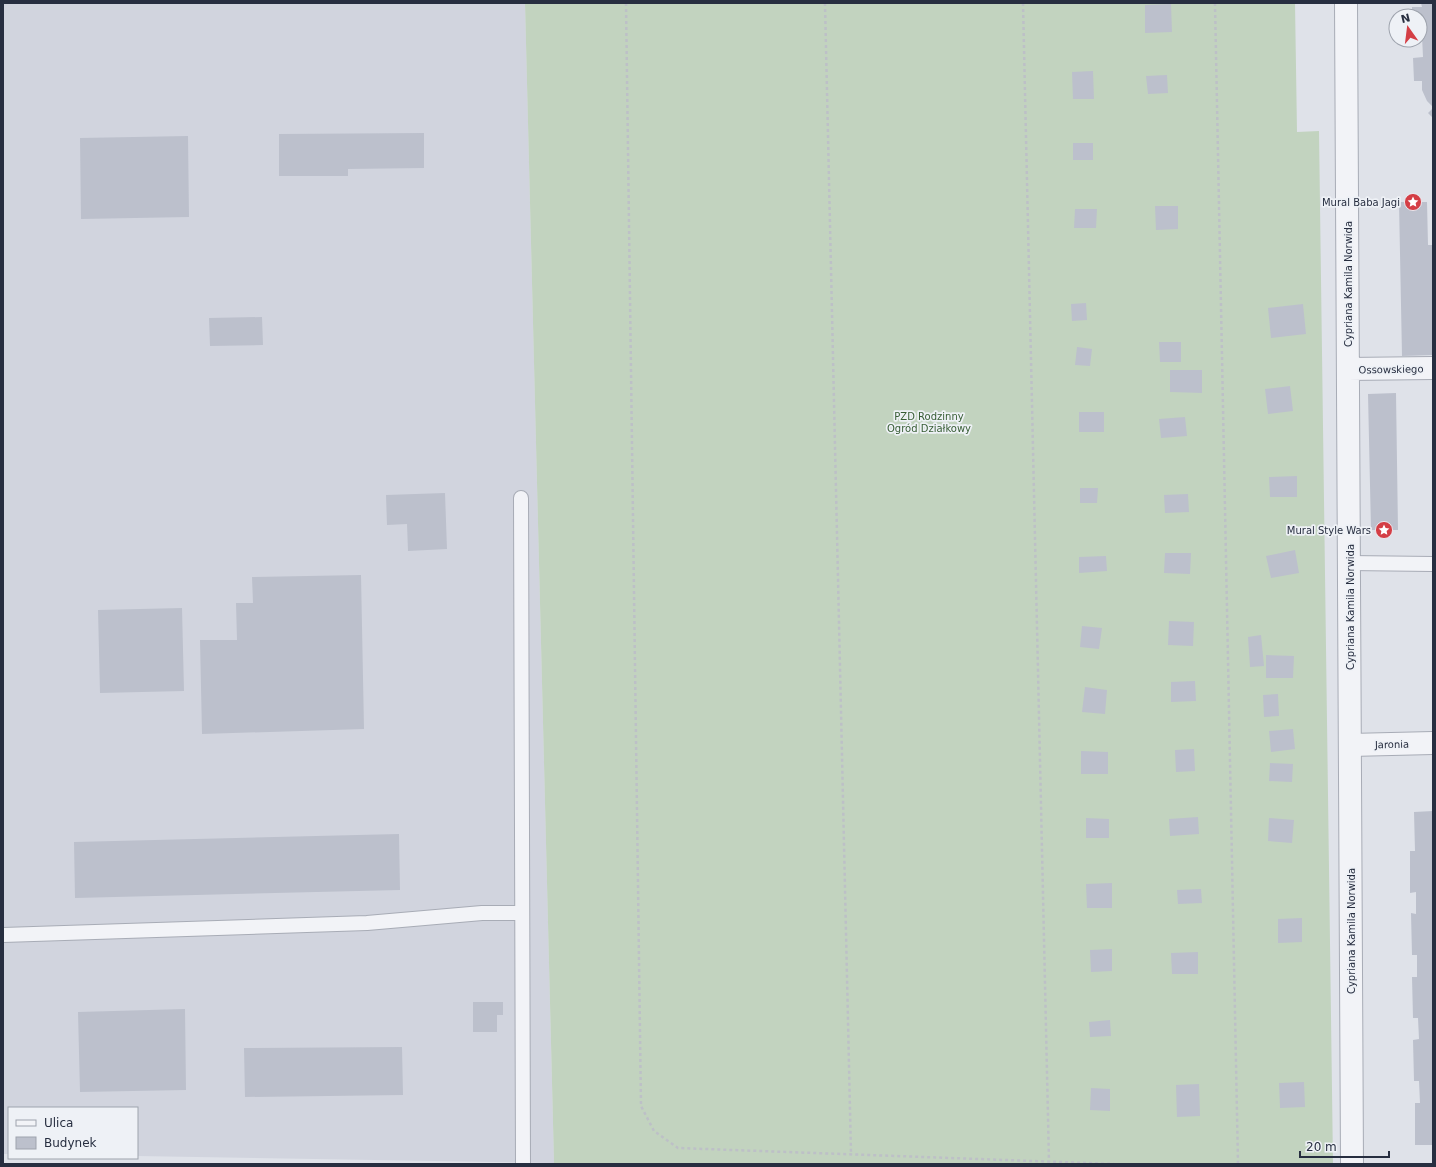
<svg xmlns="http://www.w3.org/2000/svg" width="1436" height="1167" viewBox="0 0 1436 1167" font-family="'DejaVu Sans',sans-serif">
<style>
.built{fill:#d1d4de}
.garden{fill:#c2d3bf}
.building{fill:#bcc0cc}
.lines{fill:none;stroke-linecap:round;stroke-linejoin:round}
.service-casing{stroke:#a8acb6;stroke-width:16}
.minor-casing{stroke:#a8acb6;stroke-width:24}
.path{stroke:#bdc0c7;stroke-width:2.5;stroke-dasharray:3 3;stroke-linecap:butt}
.service{stroke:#f2f3f7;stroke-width:14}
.minor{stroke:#f2f3f7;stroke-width:22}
.labels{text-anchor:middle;stroke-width:3.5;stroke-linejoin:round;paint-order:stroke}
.poi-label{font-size:10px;fill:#272e40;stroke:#eef1f6;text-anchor:end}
.street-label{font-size:10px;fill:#272e40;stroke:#eef1f6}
.park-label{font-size:10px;fill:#375d34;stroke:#eef1f6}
</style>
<rect width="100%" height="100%" fill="#dfe2e9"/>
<path class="built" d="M3 3H525L554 1163 137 1156V1108H9V1154H3Z"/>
<path class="garden" d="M525 3H1295L1297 132 1319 131 1333 1164 554 1163Z"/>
<path class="building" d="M1421 3H1433V107L1427 101 1422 90V81H1414L1413 58 1423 57 1422 36H1420V16H1412V7H1422Z
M1171 4 1172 32 1145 33V5Z
M1093 71 1094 99H1073L1072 72Z
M1167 75 1168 93 1148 94 1146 76Z
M1433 108V118L1428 113Z
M424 133V168L348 169V176H279V134Z
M188 136 189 217 81 219 80 138Z
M1073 143H1093V160H1073Z
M1399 202H1427L1428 245H1433V355L1402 356Z
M1155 206H1178V229L1156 230Z
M1075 209H1097L1096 228H1074Z
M1086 303 1087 320 1072 321 1071 304Z
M1303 304 1306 334 1271 338 1268 308Z
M262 317 263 345 210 346 209 318Z
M1159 342H1181V362H1160Z
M1077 347 1092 349 1090 366 1075 365Z
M1170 370H1202V393L1170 392Z
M1290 386 1293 411 1268 414 1265 389Z
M1396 393 1398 530H1371L1368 394Z
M1079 412H1104V432H1079Z
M1185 417 1187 436 1161 438 1159 419Z
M1297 476V497H1270L1269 477Z
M1080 488H1098L1097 503H1080Z
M445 493 447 549 408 551 407 524 387 525 386 495Z
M1188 494 1189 512 1165 513 1164 495Z
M1295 550 1299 573 1271 578 1266 556Z
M1165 553H1191L1190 574 1164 573Z
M1106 556 1107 571 1079 573V557Z
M361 575 364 729 202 734 200 640H237L236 603H253L252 577Z
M182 608 184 691 100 693 98 610Z
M1169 621 1194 622 1193 646 1168 645Z
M1082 626 1102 628 1099 649 1080 647Z
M1261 635 1264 666 1250 667 1248 637Z
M1266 655 1294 656 1293 678H1266Z
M1195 681 1196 701 1171 702V682Z
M1085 687 1107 690 1105 714 1082 712Z
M1278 694 1279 716 1264 717 1263 695Z
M1293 729 1295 749 1271 752 1269 731Z
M1194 749 1195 771 1176 772 1175 750Z
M1081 751 1108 752V774H1081Z
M1270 763 1293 764 1292 782 1269 781Z
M1433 811V1145H1415V1103H1420L1419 1081H1414L1413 1040 1419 1039 1418 1018H1413L1412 977H1417V955H1412L1411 913 1416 914V892L1410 893V851H1415L1414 812Z
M1198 817 1199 834 1170 836 1169 819Z
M1086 818 1109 819V838H1086Z
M1269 818 1294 820 1292 843 1268 841Z
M399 834 400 890 75 898 74 842Z
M1112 883V908H1087L1086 884Z
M1201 889 1202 903 1178 904 1177 890Z
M1302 918V942L1278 943V919Z
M1112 949V971L1091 972 1090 950Z
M1198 952V974H1172L1171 953Z
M473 1002H503V1015H497V1032H473Z
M185 1009 186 1090 80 1092 78 1012Z
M1110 1020 1111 1036 1090 1037 1089 1022Z
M402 1047 403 1095 245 1097 244 1048Z
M1304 1082 1305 1107 1280 1108 1279 1083Z
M1199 1084 1200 1116 1177 1117 1176 1085Z
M1091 1088 1110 1089V1111L1090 1110Z"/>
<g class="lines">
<g class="service-casing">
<path id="service" d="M521 498 523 1164
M1349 563 1433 564
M3 935 367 923 482 913H522"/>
</g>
<g class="minor-casing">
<path id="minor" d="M1346 3 1352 1164
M1348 369 1433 368
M1350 745 1433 743"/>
</g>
<path class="path" d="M626 3 641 1106 654 1131 678 1148 1114 1164
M825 3 851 1154
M1023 3 1049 1162
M1215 3 1238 1164"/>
<use href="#service" class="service"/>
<use href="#minor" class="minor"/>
</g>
<defs>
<g id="sight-disc" transform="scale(0.9)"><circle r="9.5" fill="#d43e45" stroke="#eef1f6"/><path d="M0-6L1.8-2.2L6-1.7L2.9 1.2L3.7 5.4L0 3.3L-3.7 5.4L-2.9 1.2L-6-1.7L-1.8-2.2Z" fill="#fff"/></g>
</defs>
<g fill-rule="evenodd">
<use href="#sight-disc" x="1413" y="202"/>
<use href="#sight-disc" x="1384" y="530"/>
</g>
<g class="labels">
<g class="poi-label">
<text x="1400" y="206">Mural Baba Jagi</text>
<text x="1371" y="534">Mural Style Wars</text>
</g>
<g class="street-label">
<text transform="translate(1348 284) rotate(-90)" y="4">Cypriana Kamila Norwida</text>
<text transform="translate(1391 369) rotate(-1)" y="4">Ossowskiego</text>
<text transform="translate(1350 607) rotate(-90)" y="4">Cypriana Kamila Norwida</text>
<text transform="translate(1392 744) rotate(-1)" y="4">Jaronia</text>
<text transform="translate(1351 931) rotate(-90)" y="4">Cypriana Kamila Norwida</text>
</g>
<g class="park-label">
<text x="929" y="420">PZD Rodzinny<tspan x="929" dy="12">Ogród Działkowy</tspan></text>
</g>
</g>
<rect width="1436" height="1167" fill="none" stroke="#272e40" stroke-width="8"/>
<rect x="8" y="1107" width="130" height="52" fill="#eef1f6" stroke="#9ea3ad"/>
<rect x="16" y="1120" width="20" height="6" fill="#f2f3f7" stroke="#9ea3ad"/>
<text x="44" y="1127" font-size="12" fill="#272e40">Ulica</text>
<rect x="16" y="1137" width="20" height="12" fill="#bcc0cc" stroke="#9ea3ad"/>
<text x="44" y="1147" font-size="12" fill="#272e40">Budynek</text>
<g transform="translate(1408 28) rotate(346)"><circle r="19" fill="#eef1f6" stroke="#9ea3ad"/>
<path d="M0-3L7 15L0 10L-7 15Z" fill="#d43e45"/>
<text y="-6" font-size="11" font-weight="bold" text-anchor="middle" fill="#272e40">N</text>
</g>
<path d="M1300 1151v6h89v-6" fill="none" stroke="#272e40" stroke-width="2"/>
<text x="1306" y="1151" font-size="12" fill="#272e40" stroke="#eef1f6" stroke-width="3" paint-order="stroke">20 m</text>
</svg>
